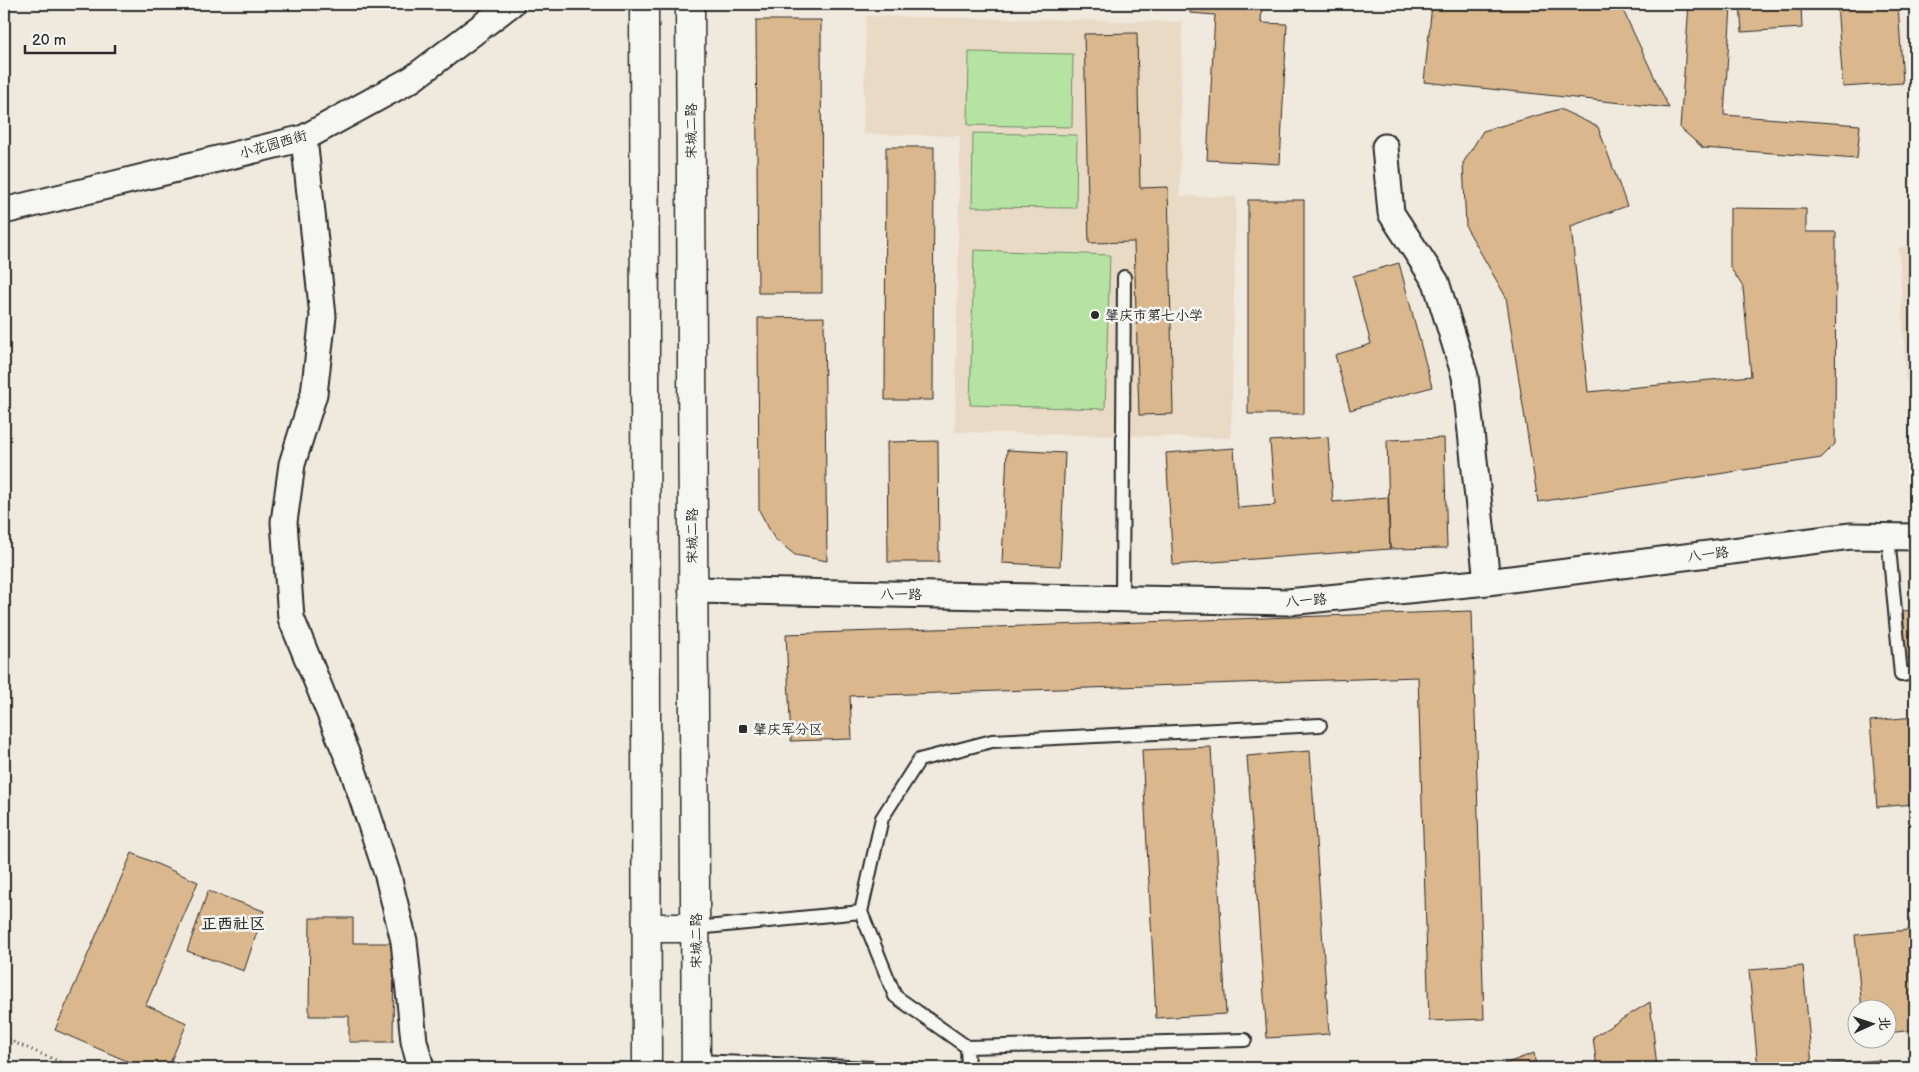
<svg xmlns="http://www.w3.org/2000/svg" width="1919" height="1072" viewBox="0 0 1919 1072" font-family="'Balsamiq Sans','LXGW WenKai TC',sans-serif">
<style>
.built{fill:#e9dac5}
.green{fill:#b5e4a2;stroke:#708866}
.building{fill:#dab78c;stroke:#2b2b2b}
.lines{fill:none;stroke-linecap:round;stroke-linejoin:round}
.lane-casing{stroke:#2b2b2b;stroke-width:16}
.street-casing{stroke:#2b2b2b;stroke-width:29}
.secondary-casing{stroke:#2b2b2b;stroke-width:31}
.path{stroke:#2b2b2b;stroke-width:3;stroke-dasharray:1 4;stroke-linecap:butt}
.lane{stroke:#f6f6f2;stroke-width:12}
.street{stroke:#f6f6f2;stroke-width:25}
.secondary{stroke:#f6f6f2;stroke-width:28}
.poi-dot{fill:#2b2b2b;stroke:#f6f6f2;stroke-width:2}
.labels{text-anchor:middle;stroke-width:5;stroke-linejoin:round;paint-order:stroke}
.street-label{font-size:14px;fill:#2b2b2b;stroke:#f6f6f2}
.poi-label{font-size:14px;fill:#2b2b2b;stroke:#f6f6f2;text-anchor:start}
.quarter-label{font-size:16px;font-weight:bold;fill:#2b2b2b;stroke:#f6f6f2}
</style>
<rect width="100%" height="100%" fill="#f0e9de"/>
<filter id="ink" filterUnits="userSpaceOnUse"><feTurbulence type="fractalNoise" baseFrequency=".02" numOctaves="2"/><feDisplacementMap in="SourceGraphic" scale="10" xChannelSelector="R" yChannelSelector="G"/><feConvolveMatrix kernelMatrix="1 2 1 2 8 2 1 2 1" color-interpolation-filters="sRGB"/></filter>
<g filter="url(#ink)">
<path class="built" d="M866 16 1182 22 1180 196 1236 197 1231 438 955 432 960 136 863 134Z
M1915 246V380L1906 381 1899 247Z"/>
<path class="green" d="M969 52 1073 54 1072 127 968 125Z
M973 133 1077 135 1076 208 972 207Z
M974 250 1110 255 1105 409 970 405Z"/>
<path class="building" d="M1191 4H1262L1261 23 1287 24 1280 164 1207 160 1215 15 1190 13Z
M1432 4H1620L1669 108 1424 82Z
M1689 4 1731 7 1724 115 1860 125 1857 159 1703 148 1680 128Z
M1740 4H1801L1802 28 1742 32Z
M1837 4H1898L1903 83 1843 87Z
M756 20H821L822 293H758Z
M1137 33 1140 188 1168 187 1173 414 1139 415 1134 242 1089 243 1084 34Z
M1560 109 1598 127 1627 206 1571 226 1588 392 1751 376 1743 287 1730 267V208L1806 209V232H1836L1835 444 1821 458 1538 502 1506 297 1466 227 1463 163 1483 131Z
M886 147H934L933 400H885Z
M1248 200H1304V414H1248Z
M1399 263 1432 387 1350 410 1335 355 1371 344 1353 276Z
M824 317 827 561 795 555 774 538 759 510 758 318Z
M1328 437 1333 502 1388 497 1390 549 1173 565 1166 453 1234 448 1238 508 1275 505 1270 441Z
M1444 438 1447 548 1390 549 1387 440Z
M938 441 939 562H888L887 442Z
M1007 450 1065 453 1060 566 1002 563Z
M1915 610V658L1906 659 1903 611Z
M1472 611 1484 1019 1429 1021 1418 677 850 696 852 739 791 741 786 634Z
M1915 717V804L1877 807 1870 721Z
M1211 747 1226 1014 1156 1018 1142 750Z
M1310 751 1329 1034 1267 1038 1247 756Z
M132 853 198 882 146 1005 187 1023 168 1068H143L55 1030Z
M208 891 264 911 244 971 187 951Z
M310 918H353V943H394L393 1042H349V1016H309Z
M1909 930 1915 1005V1030L1886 1033V1010H1862L1855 935Z
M1803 966 1812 1065 1758 1068 1749 970Z
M1650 1002 1657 1068H1597L1593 1037Z
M1534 1053 1536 1068H1494Z
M1879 1060V1068H1820L1819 1065Z"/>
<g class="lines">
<g class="lane-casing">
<path id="lane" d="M1888 536 1901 675 1915 673
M1122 598 1124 277
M696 928 861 912
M1245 1040 967 1047 895 996 861 912 882 818 919 760 992 741 1320 725
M967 1047 968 1068
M696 1061 874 1068"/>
</g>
<g class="street-casing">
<path id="street" d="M304 138 323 316 314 394 292 464 284 522 291 618 353 770 388 876 404 941 414 1041 421 1068
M1385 147 1391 213 1436 282 1465 376 1487 582
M4 211 304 138 412 79 511 4
M692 590 1288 602 1487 582 1851 536 1915 537"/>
</g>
<g class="secondary-casing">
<path id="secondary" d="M644 4 647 1068
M690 4 696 1068
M647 928H696"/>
</g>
<path class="path" d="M4 1038 74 1068"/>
<use href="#lane" class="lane"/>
<use href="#street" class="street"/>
<use href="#secondary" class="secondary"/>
</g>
</g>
<g class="poi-dot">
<circle cx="1095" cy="315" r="5"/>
<rect x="738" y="724" width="10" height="10" rx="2.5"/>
</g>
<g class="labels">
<g class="street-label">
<text transform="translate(691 131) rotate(-90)" y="5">宋城二路</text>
<text transform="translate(273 144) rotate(-16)" y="5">小花园西街</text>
<text transform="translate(692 536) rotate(-90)" y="5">宋城二路</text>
<text transform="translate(1708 554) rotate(-7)" y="5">八一路</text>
<text transform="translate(901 594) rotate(1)" y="5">八一路</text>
<text transform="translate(1306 600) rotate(-4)" y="5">八一路</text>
<text transform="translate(696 941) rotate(-90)" y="5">宋城二路</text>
</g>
<g class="poi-label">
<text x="1105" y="320">肇庆市第七小学</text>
<text x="753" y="734">肇庆军分区</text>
</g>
<g class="quarter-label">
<text x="233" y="929">正西社区</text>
</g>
</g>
<rect width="1919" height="1072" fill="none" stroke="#f6f6f2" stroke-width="20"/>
<rect x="10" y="10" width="1899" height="1052" fill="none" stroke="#2b2b2b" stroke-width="2" filter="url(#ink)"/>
<g transform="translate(1872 1024) rotate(87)"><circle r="24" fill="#f6f6f2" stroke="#a5a5a2"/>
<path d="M0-4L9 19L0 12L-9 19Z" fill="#2b2b2b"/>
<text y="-8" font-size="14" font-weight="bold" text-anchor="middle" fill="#2b2b2b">北</text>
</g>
<path d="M25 45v8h90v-8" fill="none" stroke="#2b2b2b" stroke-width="2.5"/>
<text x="32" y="45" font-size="15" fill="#2b2b2b" stroke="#f6f6f2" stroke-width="4" paint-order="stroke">20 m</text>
</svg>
